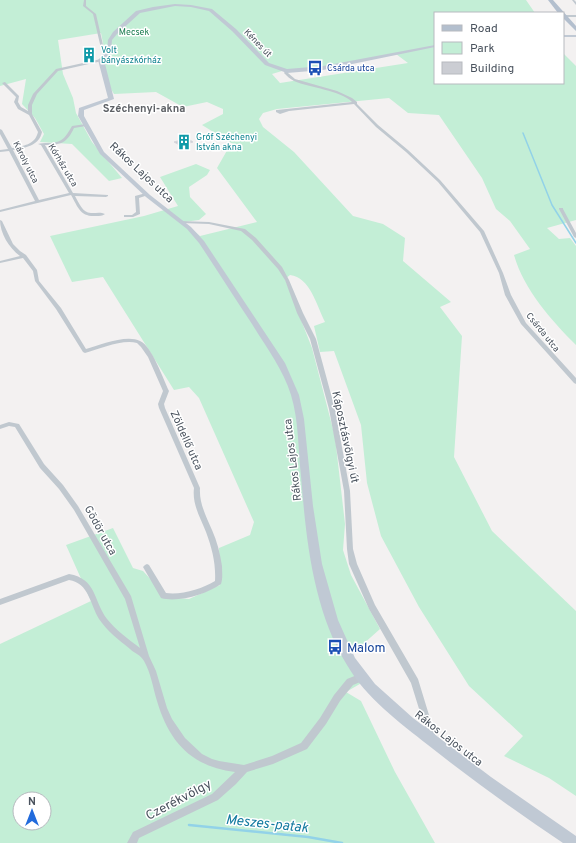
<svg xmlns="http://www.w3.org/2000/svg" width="576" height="843" viewBox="0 0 576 843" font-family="Overpass,sans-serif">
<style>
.green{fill:#c3eed6;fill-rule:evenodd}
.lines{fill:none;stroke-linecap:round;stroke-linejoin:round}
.stream-far1{stroke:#92d2e8;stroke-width:1.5}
.stream{stroke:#92d2e8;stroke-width:2.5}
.building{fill:#cbcdd3;stroke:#d6d7dc}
.street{fill:#c0c8cf;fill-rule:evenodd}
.secondary{fill:#c0c9d4;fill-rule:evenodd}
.primary{fill:#b3bfce;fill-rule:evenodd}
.labels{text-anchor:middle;stroke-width:3;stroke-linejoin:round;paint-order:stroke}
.far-park-label{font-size:9px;fill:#1c7d51;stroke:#fff}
.far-street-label{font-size:9px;fill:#4a535e;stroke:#fff}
.far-culture-label{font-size:9px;fill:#0d838f;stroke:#fff;text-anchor:start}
.far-transit-label{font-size:9px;fill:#164399;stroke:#fff;text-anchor:start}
.far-quarter-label{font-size:11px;font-weight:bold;fill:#5e6166;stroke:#fff}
.street-label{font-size:11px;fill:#4a535e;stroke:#fff}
.near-transit-label{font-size:13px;fill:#164399;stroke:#fff;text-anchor:start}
.near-street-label{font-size:13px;fill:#4a535e;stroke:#fff}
.near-water-label{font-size:14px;font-style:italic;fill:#147ba0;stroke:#fff}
</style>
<rect width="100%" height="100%" fill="#f3f1f1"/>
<path class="green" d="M0 0H526L535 13H435V83H563V53L576 66V220L547 228 559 239 570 238 576 246V345C551 320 524 290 514 255L530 249 510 221 496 209 482 178 439 115 408 113 389 98 277 109 263 113 259 119 263 127 294 152 353 216 383 224 405 238 403 261 451 302 440 307 462 336 454 457 492 531 576 611V796L549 778 504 756 523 736 469 686 419 607 381 536 367 483 361 425 334 351 320 352 314 326 325 322C317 306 310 277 290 275L285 279 312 348 335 437 345 524 343 550 351 575 380 629 352 654 365 681 346 692 361 701 395 772 435 843H0V644L91 601 66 545 113 528 133 568 143 571 167 597 189 599 220 585 219 548 250 535 254 522 199 398 189 387 174 390 103 277 72 282 50 236 144 216 178 206 160 177 196 164 210 170 207 175 189 187 190 197 206 214 199 220 184 222 200 236 257 222 217 168 229 147 233 144 202 125 223 114V109L207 102 183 107 156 92 114 94 103 76 106 58 101 33 58 40 63 74 73 98 76 113 92 142 122 178 109 181 72 144 40 142 44 134 35 118 22 104 26 79 0 86ZM396 54 408 63 280 83 272 74 282 71 303 70ZM20 799H44V823H20Z"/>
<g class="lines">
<path class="stream-far1" d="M523 133 552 205 576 243"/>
<path class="stream" d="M189 825 308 837 342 843"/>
</g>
<path class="building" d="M187 138 193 142 181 146 174 142Z"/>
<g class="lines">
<path class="street" d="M84 0H86V6L96 14 106 58 103 57 93 14 83 6Z
M572 0H574L576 2V5Z
M563 15H576V17H564Z
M101 59H102V61L58 71 37 94 32 105V114L42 132C39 146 25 148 13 150L39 200 69 193 41 145 38 144C41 143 44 143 48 143 62 143 65 138 72 126L86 124V126L74 128C67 143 61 145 45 145L73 193 108 195V196L106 197 75 196C79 203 83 214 92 213 97 213 101 212 105 214 102 216 100 216 96 216 80 217 78 207 71 195L0 212V210L35 201 9 151 0 152V150L8 149 0 134V129L2 130 12 148C23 146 35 145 38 132L29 115 18 109 14 102 16 97 2 83 5 82 19 96 18 102 21 107 28 111V105L33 94 56 69Z
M286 70H288V73L295 79 337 91 352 98 357 102V104L378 125 408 150 440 180 484 231 503 273 511 295 526 323 576 378V384L574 383 521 324 505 295 499 273 480 232 438 182 406 152 376 127 354 104 289 111 280 114 276 112V110H277L352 102C340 90 310 88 294 81 290 79 287 76 284 73Z
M146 193 148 194V195L139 198 140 214 133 217H124V215H132L136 212 135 196Z
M559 208H563V209L576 233V238L574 237 559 209Z
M0 220 2 221 13 244 20 251 26 255 37 270 39 281 61 308 86 349C99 345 127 334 140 341 152 346 163 379 169 391L164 404 165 408 200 488C199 503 206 516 212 530 217 541 220 553 222 566 222 572 223 578 221 584 207 594 178 603 161 598L143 567 145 565 147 564 149 565 166 593C182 595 202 589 215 581 216 564 212 548 206 532 200 517 192 504 194 488L159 408 158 404 163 391 148 357 141 347 137 343C122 339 100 349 85 353L83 352 56 309 35 281 33 271 23 258 0 263V261L20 256C9 248 0 233 0 220Z
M179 221 209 222 245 229 256 238 282 267 289 280 303 313 316 339 335 409 350 491 353 549 357 564 375 605 418 679 436 738 435 741 432 742 429 741 411 683 369 609 349 564 347 549 344 491 329 409 310 339 297 313 285 280 278 269 252 240 241 231 209 224 181 223 179 222Z
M9 422 19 424 44 464 63 485 78 506 131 596 149 656 156 671 167 708 172 719 185 738 202 754 212 759 219 761 244 765 272 756 301 743 320 718 334 695 347 679 362 673 365 674 366 677 365 680 353 685 340 701 326 724 307 749 273 764 247 772 236 784 218 800 139 838 137 843H127L133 832 212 794 235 772C192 767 169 742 157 701 153 688 151 673 144 661 141 655 134 653 130 649 119 640 107 631 99 619 90 604 89 583 69 580L0 605V599L69 574C97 579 93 600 107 619 116 630 128 639 140 648L125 599 74 510 59 489 40 468 15 427 9 426 0 429V425Z"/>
<path class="secondary" d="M175 4 191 5 212 9 236 29 269 63 287 69 323 66 435 45V47L323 70 287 73 265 65 232 31 209 11 191 7 175 6 140 13 117 34 112 40 111 51 104 60 114 99 84 110V116L104 152 150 195 191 227 204 241 285 363 299 395 304 419 313 506 322 564 338 620 355 658 375 684 413 718 491 777 576 836V843H563C517 812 472 780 428 745 399 722 366 698 347 665 313 610 306 539 301 476 298 450 299 421 291 395 283 369 266 347 252 324 234 297 217 270 199 243L187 229 146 197 100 154 78 116 79 108 108 98 98 60 107 51 108 40 113 32 136 11 153 7Z
M563 35H576V37H563Z"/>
<path class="primary" d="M548 0H553L576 26V31L563 18V13H558Z"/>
</g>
<defs>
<g id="building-bare" transform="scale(1.2)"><path d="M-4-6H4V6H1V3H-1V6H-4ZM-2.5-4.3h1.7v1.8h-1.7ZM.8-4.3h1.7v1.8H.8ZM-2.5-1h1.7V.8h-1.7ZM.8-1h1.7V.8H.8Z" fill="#0f9aa8" stroke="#fff" stroke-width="2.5" paint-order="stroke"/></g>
<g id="bus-bare" transform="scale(1.2)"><path d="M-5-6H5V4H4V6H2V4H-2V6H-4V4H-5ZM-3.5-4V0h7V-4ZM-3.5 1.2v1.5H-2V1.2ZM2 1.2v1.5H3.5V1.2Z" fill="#1a4fb4" stroke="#fff" stroke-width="2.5" paint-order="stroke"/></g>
</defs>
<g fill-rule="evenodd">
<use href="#building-bare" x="89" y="55"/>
<use href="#bus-bare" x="315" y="68"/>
<use href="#building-bare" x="184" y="142"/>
<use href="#bus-bare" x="335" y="647"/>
</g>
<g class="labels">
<g class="far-park-label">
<text x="134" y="35">Mecsek</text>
</g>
<g class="far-street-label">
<text transform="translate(258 43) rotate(46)" y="3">Kénes út</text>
<text transform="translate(26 162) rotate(63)" y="3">Károly utca</text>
<text transform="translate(63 165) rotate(59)" y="3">Kórház utca</text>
<text transform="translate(543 332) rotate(51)" y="3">Csárda utca</text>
</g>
<g class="far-culture-label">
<text x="101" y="53">Volt<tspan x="101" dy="10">bányászkórház</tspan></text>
<text x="196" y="140">Gróf Széchenyi<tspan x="196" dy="10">István akna</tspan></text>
</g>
<g class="far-transit-label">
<text x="327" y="71">Csárda utca</text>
</g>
<g class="far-quarter-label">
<text x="144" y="112">Széchenyi-akna</text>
</g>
<g class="street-label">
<text transform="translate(142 172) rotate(43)" y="4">Rákos Lajos utca</text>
<text transform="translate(346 437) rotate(78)" y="4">Káposztásvölgyi út</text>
<text transform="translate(187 440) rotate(66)" y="4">Zöldellő utca</text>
<text transform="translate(292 460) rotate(-97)" y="4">Rákos Lajos utca</text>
<text transform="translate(101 530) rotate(61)" y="4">Gödör utca</text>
<text transform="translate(449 738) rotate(38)" y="4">Rákos Lajos utca</text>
</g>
<g class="near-transit-label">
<text x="347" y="652">Malom</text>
</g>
<g class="near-street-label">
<text transform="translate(178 799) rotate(-28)" y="5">Czerékvölgy</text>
</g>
<g class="near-water-label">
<text transform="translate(267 823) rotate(6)" y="5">Meszes-patak</text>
</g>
</g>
<rect x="434" y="12" width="130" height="72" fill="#ffffff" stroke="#b7babf"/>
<rect x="442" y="25" width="20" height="6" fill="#b3bfce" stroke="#b7babf"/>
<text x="470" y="32" font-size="12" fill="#4a535e">Road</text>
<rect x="442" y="42" width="20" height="12" fill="#c3eed6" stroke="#b7babf"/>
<text x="470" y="52" font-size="12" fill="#4a535e">Park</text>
<rect x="442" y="62" width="20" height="12" fill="#cbcdd3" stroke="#b7babf"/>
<text x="470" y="72" font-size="12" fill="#4a535e">Building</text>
<g transform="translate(32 811)"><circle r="19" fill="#ffffff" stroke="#b7babf"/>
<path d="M0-3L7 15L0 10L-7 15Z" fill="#226bdc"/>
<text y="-6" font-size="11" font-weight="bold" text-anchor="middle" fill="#4a535e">N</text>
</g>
</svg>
